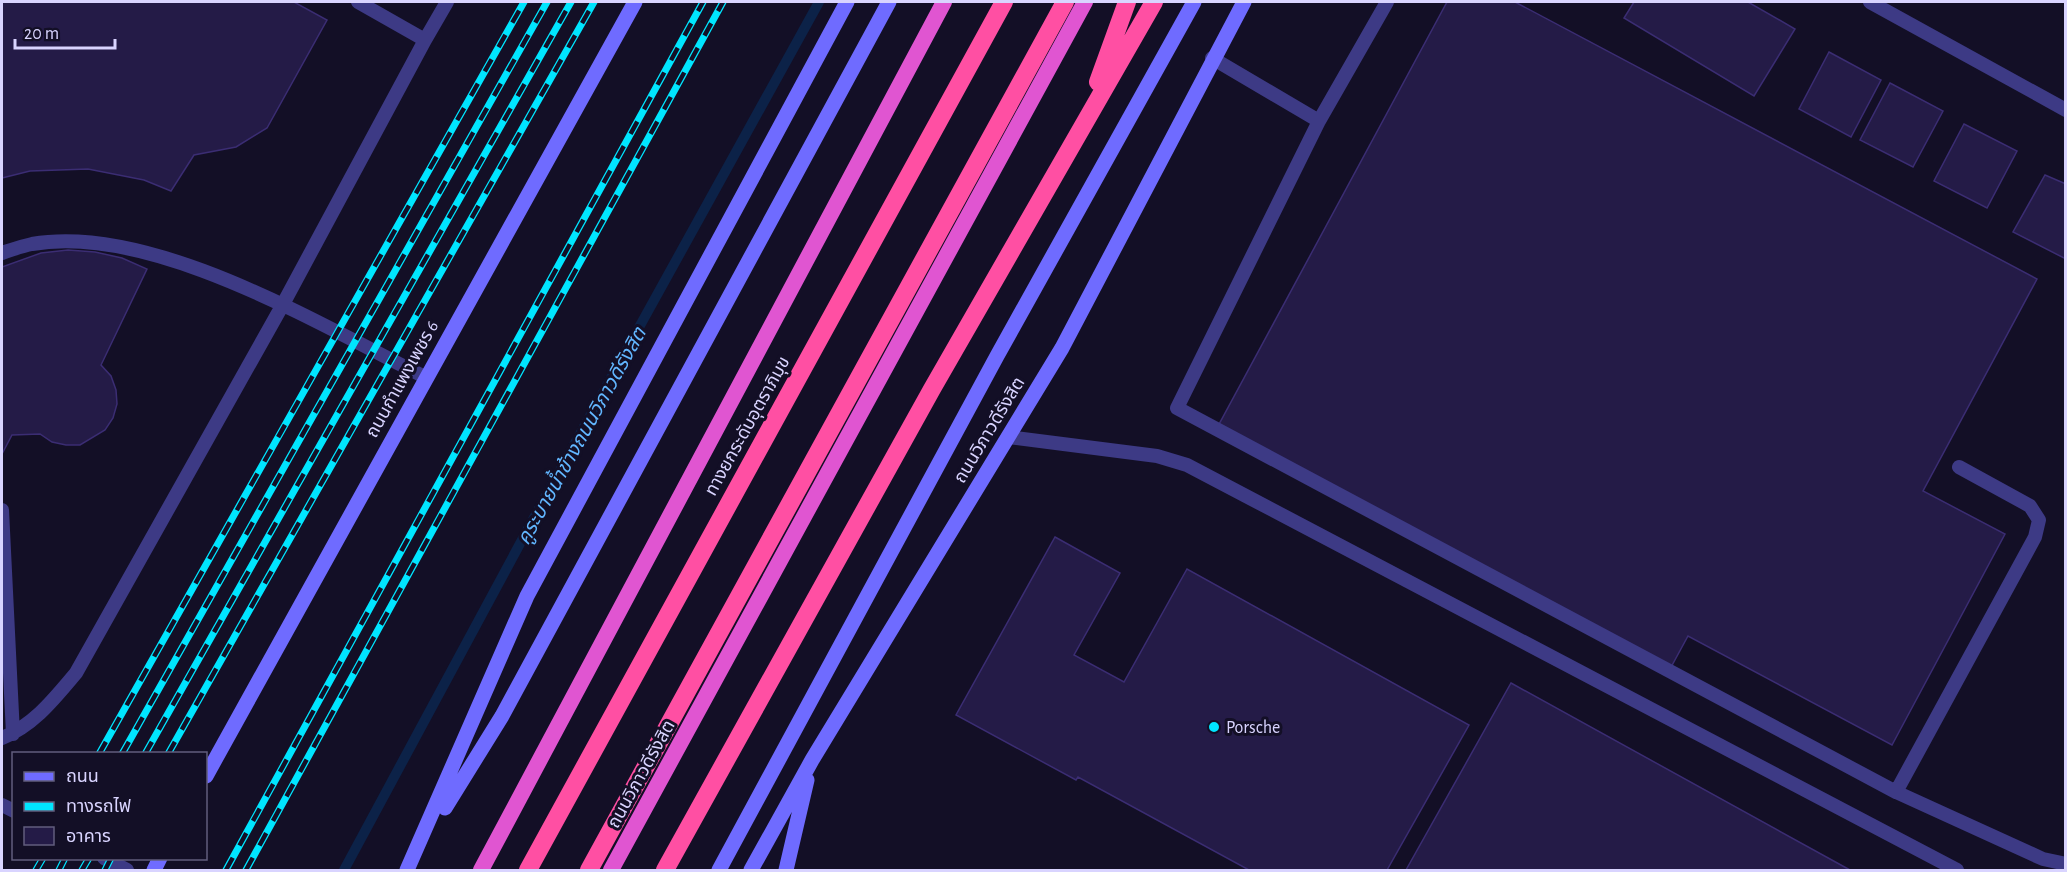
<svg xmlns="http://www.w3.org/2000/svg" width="2067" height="872" viewBox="0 0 2067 872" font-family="'Alegreya Sans','Noto Sans Thai',sans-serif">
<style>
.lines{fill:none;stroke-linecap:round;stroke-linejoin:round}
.stream{stroke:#0c2248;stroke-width:10}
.building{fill:#241b47;stroke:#3b2d73;stroke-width:1.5}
.service{stroke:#3d3a85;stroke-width:14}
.secondary{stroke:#6f6bff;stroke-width:15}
.trunk{stroke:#e055d1;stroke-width:16}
.motorway{stroke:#ff4fa3;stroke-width:18}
.rail-casing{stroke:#00e5ff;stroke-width:7}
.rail{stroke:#130f26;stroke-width:4.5;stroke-dasharray:14;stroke-linecap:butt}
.poi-dot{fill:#00e5ff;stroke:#130f26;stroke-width:2}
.labels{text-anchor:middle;stroke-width:6;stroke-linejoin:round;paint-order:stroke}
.street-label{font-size:18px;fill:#d9d4ff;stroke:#130f26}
.poi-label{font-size:18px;fill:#d9d4ff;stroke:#130f26;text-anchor:start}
.water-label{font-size:20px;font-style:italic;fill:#62b6ff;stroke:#130f26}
</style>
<rect width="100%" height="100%" fill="#130f26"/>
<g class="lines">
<path class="stream" d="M344 870 543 501 819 2"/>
</g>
<path class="building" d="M2 2H294L327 20 267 128 236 147 194 155 171 191 144 180 88 169 30 171 2 178Z
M1447 2H1515L2037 279 1923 491 2005 534 1892 745 1688 636 1670 669 1217 428Z
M1634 2H1748L1795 29 1754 96 1624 18Z
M1829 52 1881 80 1851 137 1799 109Z
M1890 83 1943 111 1913 167 1860 140Z
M1964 124 2017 151 1987 208 1934 181Z
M2045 175 2066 184V259L2013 232Z
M68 250 95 252 122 258 147 269 101 365 111 376 116 390 117 404 113 418 105 430 80 445H66L52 442 40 434 12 435 2 454V267L41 253Z
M1055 537 1120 573 1074 655 1124 682 1187 569 1469 725 1387 870H1249L1078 777 1076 780 956 715Z
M1511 683 1850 870H1406Z"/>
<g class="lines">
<path class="service" d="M358 2 425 40 447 2
M1387 2 1319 121 1177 408 1896 792 2043 859 2066 864
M1870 2 2066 110
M1212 58 1319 121
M2 253C11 250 22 246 32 244 152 223 320 325 425 377
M1008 437 1157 456 1187 465 1957 870
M2 510 13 734
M2 738C34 725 54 699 76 673L282 306 425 40
M1896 792 2035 537 2039 520 2030 506 1959 467
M2 805 14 811
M104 858 127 870"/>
<path class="secondary" d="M206 776 635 2
M445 808 502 716 889 2
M154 870 160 858
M407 870 527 596 847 2
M719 870 997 356 1194 2
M751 870 812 760 1062 348 1244 2
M786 870 807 780"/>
<path class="trunk" d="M481 870 944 2
M611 870 1085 2"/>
<path class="motorway" d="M1098 82 1127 2
M528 870 1004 2
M589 870 1065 2
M665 870 932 389 1154 2"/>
<g class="rail-casing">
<path id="rail" d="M99 754 524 2
M122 754 547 2
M145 754 571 2
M168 754 594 2
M36 870 43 858
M59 870 65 858
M82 870 89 858
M105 870 111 858
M226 870 703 2
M246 870 723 2"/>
</g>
<use href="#rail" class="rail"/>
</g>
<circle class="poi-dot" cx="1214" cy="727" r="6"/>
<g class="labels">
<g class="street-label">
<text transform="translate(402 379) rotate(-61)" y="6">ถนนกำแพงเพชร 6</text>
<text transform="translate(747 426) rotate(-61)" y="6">ทางยกระดับอุตราภิมุข</text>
<text transform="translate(989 430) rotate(-59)" y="6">ถนนวิภาวดีรังสิต</text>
<text transform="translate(641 774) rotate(-61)" y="6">ถนนวิภาวดีรังสิต</text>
</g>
<g class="poi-label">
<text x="1226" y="733">Porsche</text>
</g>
<g class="water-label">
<text transform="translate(581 436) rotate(-61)" y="7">คูระบายน้ำข้างถนนวิภาวดีรังสิต</text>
</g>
</g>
<rect width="2067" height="872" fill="none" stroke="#d9d4ff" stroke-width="6"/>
<rect x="12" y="752" width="195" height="108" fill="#130f26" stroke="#625e7d" stroke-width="1.5"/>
<rect x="24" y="772" width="30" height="9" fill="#6f6bff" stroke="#625e7d" stroke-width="1.5"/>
<text x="66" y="782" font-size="18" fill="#d9d4ff">ถนน</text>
<rect x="24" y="802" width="30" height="9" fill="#00e5ff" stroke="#625e7d" stroke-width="1.5"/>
<text x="66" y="812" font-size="18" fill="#d9d4ff">ทางรถไฟ</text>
<rect x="24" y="827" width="30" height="18" fill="#241b47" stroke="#625e7d" stroke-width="1.5"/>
<text x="66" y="842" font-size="18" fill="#d9d4ff">อาคาร</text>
<path d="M15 39v9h100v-9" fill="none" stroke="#d9d4ff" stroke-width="3"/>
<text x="24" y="39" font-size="18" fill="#d9d4ff" stroke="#130f26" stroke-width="4.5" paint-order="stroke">20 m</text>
</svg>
